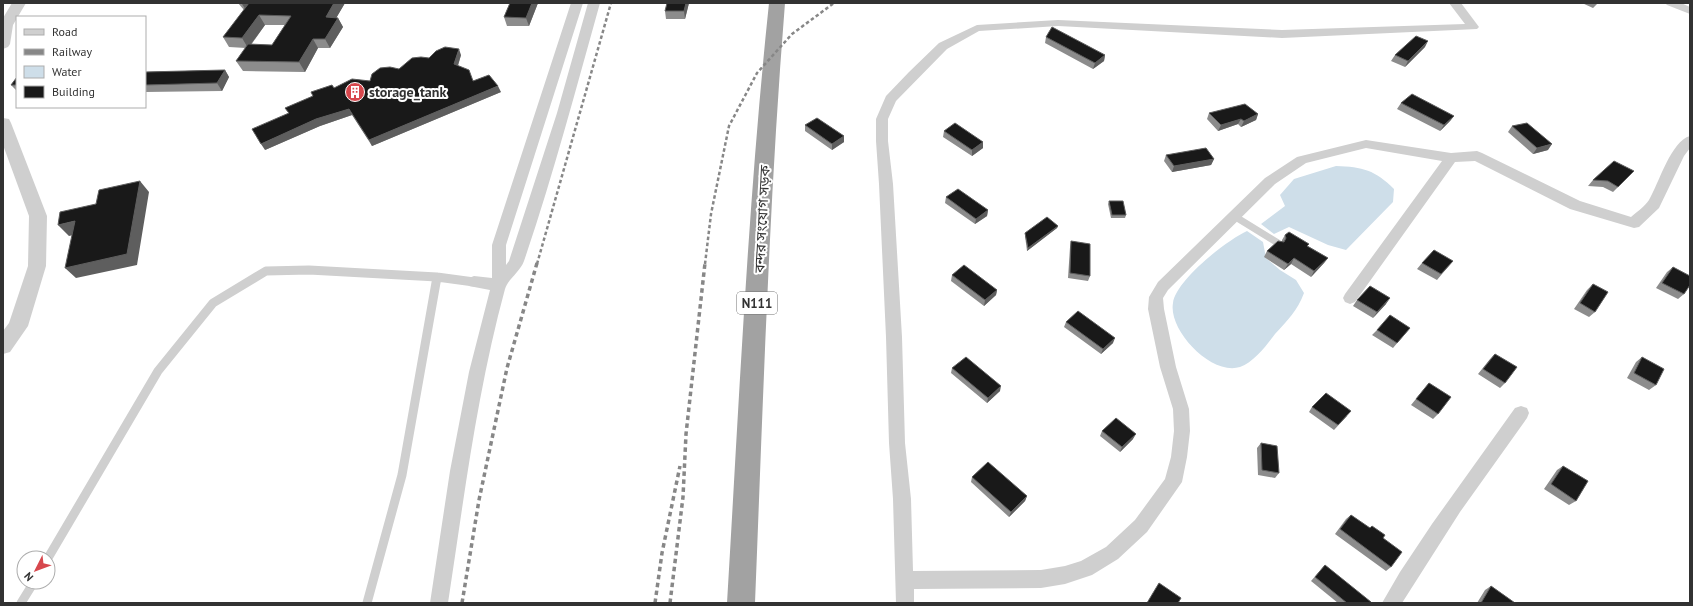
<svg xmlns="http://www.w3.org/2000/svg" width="1693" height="606" viewBox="0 0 1693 606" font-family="'PT Sans','Noto Sans Bengali',sans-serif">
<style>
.water{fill:#cedee9}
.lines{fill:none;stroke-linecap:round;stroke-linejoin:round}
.service-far1{stroke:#cfcfcf;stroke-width:7}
.service{stroke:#cfcfcf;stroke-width:9}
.minor{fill:#cfcfcf;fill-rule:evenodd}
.tertiary{fill:#cfcfcf;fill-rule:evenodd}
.trunk{fill:#a2a2a2;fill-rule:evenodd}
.rail-far1{stroke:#878787;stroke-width:2.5;stroke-dasharray:3.5 2.5;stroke-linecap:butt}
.rail{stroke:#878787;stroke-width:3.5;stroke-dasharray:4.5 3.5;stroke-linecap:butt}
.wall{fill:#8c8c8c;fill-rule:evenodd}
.shaded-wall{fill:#5e5e5e}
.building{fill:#191919;stroke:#5e5e5e}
.labels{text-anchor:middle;stroke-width:4;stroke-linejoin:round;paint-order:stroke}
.shield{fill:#fff;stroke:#707070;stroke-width:1}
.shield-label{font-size:13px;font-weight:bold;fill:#323232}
.poi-label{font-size:14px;font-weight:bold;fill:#323232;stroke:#fff;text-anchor:start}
.street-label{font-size:14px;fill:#323232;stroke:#fff}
</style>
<rect width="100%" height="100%" fill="#fff"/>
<path class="water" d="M1336 166C1363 167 1375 170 1394 189L1393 202 1346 250 1328 245 1289 227 1274 234 1261 224 1285 206 1280 195 1294 179Z
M1247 231 1263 242 1266 258 1280 270 1296 280 1304 293C1298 310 1287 321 1275 334 1266 346 1254 362 1240 367 1211 376 1168 330 1173 303 1176 280 1227 240 1247 231Z"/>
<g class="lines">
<path class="service-far1" d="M1234 216 1278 243"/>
<path class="service" d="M48 558 158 371 213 303 266 271 309 270 437 277 474 282
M21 603 34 582
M367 603 402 475 437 277"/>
<path class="minor" d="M571 3H583L506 245V265L509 261 557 113 588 3H600C576 89 553 176 524 261 520 272 508 279 505 289 477 392 464 498 448 603H430L450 471 469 372 490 290 469 286 467 282 469 278 474 276 492 278V245Z
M1449 3H1461L1479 27 1477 29 1282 38 1058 26 979 31 947 49 896 101 888 119V141L893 184 902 337 905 443 911 499 913 571 1041 570 1065 566 1081 561 1106 547 1135 520 1165 479 1171 457 1174 431 1173 409 1160 367 1148 309 1149 297 1158 282 1265 178 1297 157 1366 140 1451 153 1477 151 1482 153 1580 201 1631 217C1637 212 1645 206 1649 200 1659 183 1671 141 1690 136V148L1684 156 1659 208 1639 227 1634 228 1570 209 1475 161 1455 162 1355 302 1350 304 1345 302 1343 298 1345 294 1442 161 1366 148 1306 163 1275 184 1168 290 1163 298 1164 309 1176 367 1189 409 1190 431 1187 457 1182 482 1147 532 1118 559 1092 575 1065 584 1041 588 914 589V603H896L893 499 889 443 886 337 879 184 876 141V119L886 96 909 72 939 43 977 25 1058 20 1282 30 1465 24Z
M1665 3H1681L1690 7V14L1667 5Z
M1521 406 1527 408 1529 413 1527 418 1460 512 1402 603H1382L1400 572 1432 524 1515 408Z"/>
<path class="tertiary" d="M12 3H26L13 25 10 44 8 47 3 49V18Z
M3 118 9 119 11 123 47 216 46 266 28 326 10 352 3 354V331L9 323 28 266 29 216 3 145Z"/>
<path class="trunk" d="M769 3H785C769 202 763 403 755 603H727C739 403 748 202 769 3Z"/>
<path class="rail-far1" d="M537 264 611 3
M705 264 711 214 729 126 757 73 792 34 834 3"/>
<path class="rail" d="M462 603 479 500 507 368 537 263
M655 603 662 553 680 466
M670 603 683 497 686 434 705 263"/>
</g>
<path class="wall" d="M238 3H345L336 18H338L343 27 330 48H318L305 72 243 71 236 61 246 48 229 47 223 37 244 10ZM265 25H285L272 45H251Z
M510 3H538L529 26H507L504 17Z
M689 3 685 19H666L665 11Z
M1582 3H1598L1593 8Z
M1046 37 1105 55 1104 61 1093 69 1045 43Z
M1425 47 1405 67 1391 61 1395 55Z
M461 55 458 66 474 81 501 92 372 146 352 115 320 126 265 150 289 114 285 108 334 88 370 81 399 69 429 58Z
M225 70 229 77 222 91 145 92V72Z
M17 77V91L11 85Z
M1401 103 1454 116 1450 121 1440 131 1397 109Z
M1209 113 1258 114 1256 120 1241 127 1238 124 1218 131 1207 119Z
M805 125 844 136V142L832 150 805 131Z
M1512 126 1548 150 1533 154 1508 132Z
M944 131 983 142V148L972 156 943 137Z
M1166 155 1214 159 1211 165 1172 172 1164 161Z
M1628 177 1613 192 1603 187 1588 186 1593 180Z
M946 197 988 210 987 216 975 224 945 203Z
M1109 201 1126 215 1125 218H1111L1108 204Z
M1058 226 1057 228 1027 251 1025 236V233Z
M1285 235 1308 246 1328 258 1324 263 1311 277 1291 264 1284 270 1264 257 1267 251 1282 241V240Z
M1071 241 1090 276 1088 281 1068 278 1070 247Z
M1453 261 1437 280 1417 269 1422 263Z
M1673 267 1684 294 1678 299 1656 288 1667 272Z
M952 275 997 290 996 295 984 306 951 281Z
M1593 284 1595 312 1589 317 1574 309 1587 290Z
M1357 300 1386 304 1373 318 1353 306Z
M1066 322 1113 343 1101 354 1064 327Z
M1410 328 1393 348 1372 335 1377 330Z
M1495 354 1505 383 1500 388 1478 374 1490 359Z
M1642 357 1656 385 1649 390 1627 378 1636 362Z
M952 368 1000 391 987 403 951 373Z
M1429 383 1438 414 1433 419 1411 405Z
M1312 407 1347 416 1334 430 1309 412Z
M1102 431 1133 439 1120 452 1100 436Z
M1261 443 1279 473 1275 478 1258 475 1257 448Z
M1563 466 1576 501 1569 505 1544 489 1557 470Z
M972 477 1027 496 1025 501 1009 517 971 482Z
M1351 515 1369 528 1372 526 1383 538 1391 567 1386 571 1335 534 1346 519Z
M1325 565 1371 603H1338L1311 581Z
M1491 586 1515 603H1477L1485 590Z"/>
<path class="shaded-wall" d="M244 3H253L248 13 242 4Z
M334 3H345L331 27 326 17Z
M532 3H538L529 26 526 18Z
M686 3H689L685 19 684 11Z
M259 15 265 25 248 48 242 38Z
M338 18 343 27 330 48 325 39Z
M313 39 318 48 305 72 299 62Z
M1428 41 1425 47 1405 67 1408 61Z
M459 49 461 55 456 71 454 64Z
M1105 55 1104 61 1093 69 1095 63Z
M225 70 229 77 222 91 217 83Z
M498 86 501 92 372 146 369 140Z
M349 109 352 115 320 126 265 150 261 144 316 119Z
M1258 114 1256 120 1241 127 1244 121Z
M1454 116 1450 121 1440 131 1444 125Z
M1241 119 1238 124 1218 131 1221 125Z
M844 136V142L832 150V144Z
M983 142V148L972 156V150Z
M1552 144 1548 150 1533 154 1537 148Z
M1214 159 1211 165 1172 172 1174 166Z
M140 181 149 192 137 265 76 278 65 268Z
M988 210 987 216 975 224 976 219Z
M75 221 86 232 69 236 58 225Z
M1058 226 1057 228 1027 251 1028 248Z
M1294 258 1291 264 1284 270 1288 264Z
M1328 258 1324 263 1311 277 1314 271Z
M997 290 996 295 984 306 985 300Z
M1390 298 1386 304 1373 318 1377 312Z
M1115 338 1113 343 1101 354 1103 349Z
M1001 386 1000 391 987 403 988 398Z
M1136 434 1133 439 1120 452 1122 447Z
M1027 496 1025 501 1009 517 1011 512Z"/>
<path class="building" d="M249 3H334L326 17 338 18 325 39H313L299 62 236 61 248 44 272 45 291 16 259 15 242 38 223 37Z
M510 3H532L526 18 504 17Z
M667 3H686L684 11H665Z
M1052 27 1105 55 1095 63 1046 37Z
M1416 36 1428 41 1408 61 1395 55Z
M445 47 459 49 454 64 469 70 473 81 489 75 498 86 369 140 349 109 316 119 261 144 252 129 289 113 285 108 313 96 311 92 332 85 334 88 352 79 370 81 372 74 380 68 390 67 399 69 412 58 421 57 429 58 436 51Z
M225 70 217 83 145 85V72Z
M17 77V85H11Z
M1412 94 1454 116 1444 125 1401 103Z
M1245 104 1258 114 1244 121 1241 119 1221 125 1209 113Z
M817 118 844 136 832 144 805 125Z
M955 123 983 142 972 150 944 131Z
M1527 123 1552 144 1537 148 1512 126Z
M1206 148 1214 159 1174 166 1166 155Z
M1614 161 1634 171 1618 187 1608 181 1593 180Z
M140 181 127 254 65 268 75 221 58 225 60 212 96 204 99 190Z
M958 189 988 210 976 219 946 197Z
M1109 201H1123L1126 215H1112Z
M1047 217 1058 226 1028 248 1025 233Z
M1289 232 1309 244 1307 246 1328 258 1314 271 1294 258 1288 264 1267 251 1278 241 1284 242 1286 238 1285 235Z
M1071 241 1090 244V276L1070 273Z
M1434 250 1453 261 1441 274 1422 263Z
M964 265 997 290 985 300 952 275Z
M1673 267 1690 276V285L1684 294 1662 283Z
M1593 284 1608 292 1595 312 1580 303Z
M1370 286 1390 298 1377 312 1357 300Z
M1078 311 1115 338 1103 349 1066 322Z
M1390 315 1410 328 1397 343 1377 330Z
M1495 354 1517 367 1505 383 1483 369Z
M966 357 1001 386 988 398 952 368Z
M1642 357 1664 369 1656 385 1634 373Z
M1429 383 1451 397 1438 414 1416 399Z
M1326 393 1351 411 1338 425 1312 407Z
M1116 418 1136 434 1122 447 1102 431Z
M1261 443 1277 446 1279 473 1262 470Z
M988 462 1027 496 1011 512 972 477Z
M1563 466 1588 481 1576 501 1551 484Z
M1351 515 1370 528 1372 526 1385 535 1383 538 1402 552 1391 567 1340 529Z
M1325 565 1371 602V603H1347L1315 577Z
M1159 583 1181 598 1178 603H1147Z
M1491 586 1515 603H1481Z"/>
<defs>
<g id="building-disc" transform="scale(1)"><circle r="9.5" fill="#d7474d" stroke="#fff"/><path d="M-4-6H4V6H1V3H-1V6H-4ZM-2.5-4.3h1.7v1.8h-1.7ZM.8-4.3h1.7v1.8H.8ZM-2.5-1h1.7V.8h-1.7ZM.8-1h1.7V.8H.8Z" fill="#fff"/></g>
</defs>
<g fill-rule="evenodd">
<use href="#building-disc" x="355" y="92"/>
</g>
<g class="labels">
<rect class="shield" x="737" y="292" width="40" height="22" rx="3"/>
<g class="shield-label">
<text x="757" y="308">N111</text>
</g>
<g class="poi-label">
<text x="369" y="97">storage_tank</text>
</g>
<g class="street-label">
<text transform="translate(762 219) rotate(-87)" y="5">বন্দর সংযোগ সড়ক</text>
</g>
</g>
<rect width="1693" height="606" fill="none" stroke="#323232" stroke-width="8"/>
<rect x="16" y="16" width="130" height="92" fill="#ffffff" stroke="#adadad"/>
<rect x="24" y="29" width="20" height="6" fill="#cfcfcf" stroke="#adadad"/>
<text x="52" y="36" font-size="12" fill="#323232">Road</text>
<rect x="24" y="49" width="20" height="6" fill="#878787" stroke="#adadad"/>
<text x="52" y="56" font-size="12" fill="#323232">Railway</text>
<rect x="24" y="66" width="20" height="12" fill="#cedee9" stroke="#adadad"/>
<text x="52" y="76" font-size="12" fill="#323232">Water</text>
<rect x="24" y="86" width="20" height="12" fill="#191919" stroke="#adadad"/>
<text x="52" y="96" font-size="12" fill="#323232">Building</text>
<g transform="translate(36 570) rotate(228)"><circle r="19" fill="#ffffff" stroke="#adadad"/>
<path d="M0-3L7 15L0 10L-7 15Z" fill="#d7474d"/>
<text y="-6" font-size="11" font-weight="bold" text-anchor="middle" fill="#323232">N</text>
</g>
</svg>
